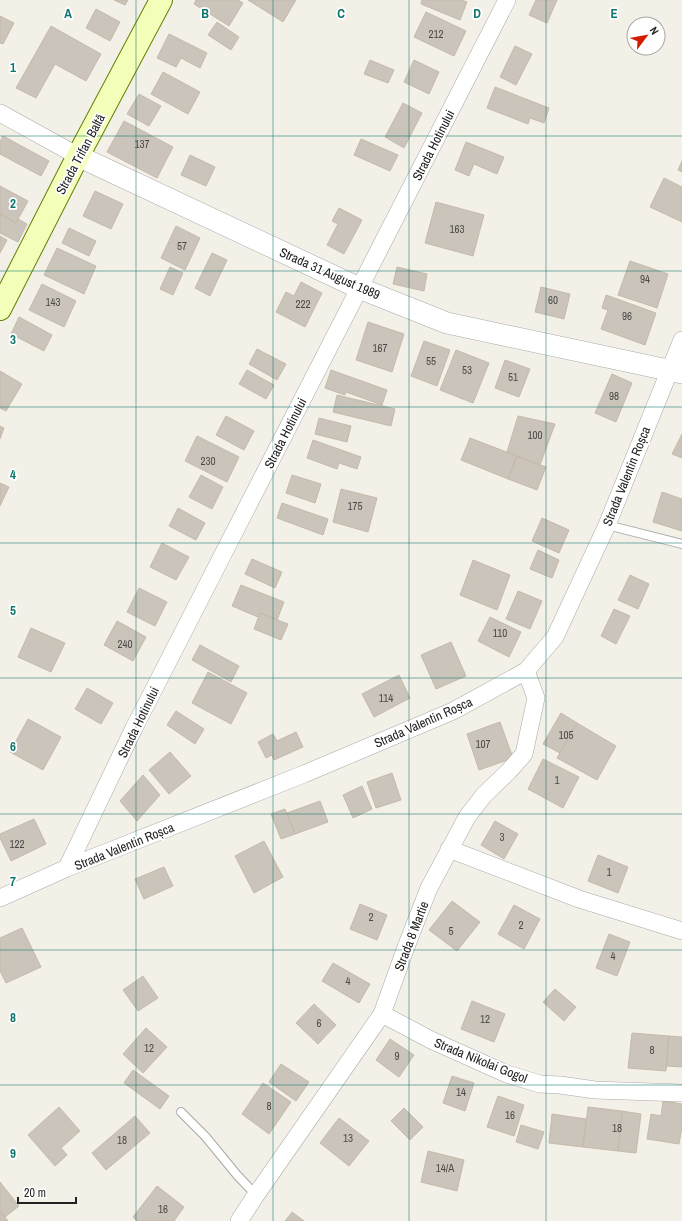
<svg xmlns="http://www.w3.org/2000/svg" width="682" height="1221" viewBox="0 0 682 1221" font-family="'Archivo Narrow',sans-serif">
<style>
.building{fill:#cbc4ba;stroke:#c6b9a9}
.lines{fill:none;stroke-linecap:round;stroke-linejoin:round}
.service-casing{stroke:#a9a9a9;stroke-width:10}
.minor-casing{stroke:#a9a9a9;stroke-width:18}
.tertiary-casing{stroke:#a9a9a9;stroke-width:22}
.secondary-casing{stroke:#638100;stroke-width:24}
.service{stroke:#fff;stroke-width:8}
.minor{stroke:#fff;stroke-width:17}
.tertiary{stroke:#fff;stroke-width:21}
.secondary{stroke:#f3ffb9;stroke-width:22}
.grid{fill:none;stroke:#0f766e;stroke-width:1;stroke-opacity:0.55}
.labels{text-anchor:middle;stroke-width:3.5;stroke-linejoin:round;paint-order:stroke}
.number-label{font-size:11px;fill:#4c4a48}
.street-label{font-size:13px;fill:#222;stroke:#fff}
.grid-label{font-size:13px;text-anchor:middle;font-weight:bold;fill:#0f766e;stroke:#fff;stroke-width:3.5;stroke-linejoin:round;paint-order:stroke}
</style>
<rect width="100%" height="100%" fill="#f3f0e8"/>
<path class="building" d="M114 0H128L125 5Z
M196 0H238L243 3 229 26 194 4Z
M248 0H296L283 22Z
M422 0H461L467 2 460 20 421 4Z
M536 0H557L547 23 529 15Z
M96 9 120 22 110 41 86 28Z
M426 12 466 31 454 56 414 37Z
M0 16 14 23 3 44 0 43Z
M217 22 239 37 231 50 208 35Z
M51 26 101 54 86 81 55 64 36 98 16 88Z
M169 34 207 53 200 68 181 58 176 67 157 58Z
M515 46 532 54 516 85 500 77Z
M370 60 394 70 388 83 364 74Z
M414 60 439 72 429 94 404 82Z
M163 72 200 92 188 114 151 94Z
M495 87 549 108 544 123 530 118 528 124 487 108Z
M139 94 161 106 149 126 127 114Z
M403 103 422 113 404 148 385 137Z
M124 121 173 147 157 178 107 152Z
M3 136 49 161 41 176 0 154V142Z
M361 139 398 155 390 171 354 155Z
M466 142 504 157 497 174 474 164 469 176 455 170Z
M190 155 215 167 206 186 181 175Z
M682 161V172L678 170Z
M664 178 682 187V222L650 207Z
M0 186 28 201 16 223 0 214Z
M95 191 123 204 111 229 83 216Z
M436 202 484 215 473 256 425 243Z
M339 208 362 220 344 254 327 245 338 224 332 221Z
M0 214 16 223 18 219 27 224 18 242 0 233Z
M176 226 200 238 185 270 161 258Z
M69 228 96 241 89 256 62 243Z
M0 236 7 240 0 253Z
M57 248 96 266 84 294 44 275Z
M212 253 227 260 210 296 195 288Z
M630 261 668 274 657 308 618 295Z
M170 267 183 273 173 295 160 289Z
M397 267 427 274 424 291 393 284Z
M301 282 322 293 305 327 276 312 286 292 294 296Z
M42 284 76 301 64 327 29 310Z
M541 287 570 294 564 319 535 312Z
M606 295 656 313 645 345 601 329 608 310 602 308Z
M19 317 52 335 44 351 11 334Z
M368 322 404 334 392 372 356 360Z
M424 341 450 350 437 386 411 376Z
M257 349 286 364 277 380 249 364Z
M456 350 489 363 473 403 440 390Z
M505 360 530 369 519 397 495 388Z
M247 370 274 385 266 399 239 384Z
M331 370 387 390 382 405 346 392 345 395 325 388Z
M0 371 22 384 6 411 0 408Z
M612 374 632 383 616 422 595 413Z
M337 395 395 409 391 426 333 412Z
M226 416 254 431 244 450 216 435Z
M518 416 555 424 540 465 507 452Z
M319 418 351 426 347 442 315 434Z
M0 426 4 428 0 439Z
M682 434V458L672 454Z
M197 436 239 457 227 482 185 461Z
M470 438 517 456 508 479 461 460Z
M313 440 361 457 357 469 339 463 337 469 307 458Z
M517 456 546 467 537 490 508 479Z
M201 475 223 487 212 509 189 497Z
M292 475 321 484 315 503 286 493Z
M0 483 9 487 0 506Z
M341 489 377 498 368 532 333 522Z
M662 492 682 499V531L653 522Z
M282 503 328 519 323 535 277 518Z
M178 508 205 523 196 540 169 526Z
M542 518 569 530 559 553 532 541Z
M162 543 189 557 176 580 150 567Z
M538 550 559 560 552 578 530 569Z
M252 559 282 572 275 588 245 574Z
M473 560 510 575 497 610 460 595Z
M630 575 649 584 638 609 618 600Z
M241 585 284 602 277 620 260 613 258 617 232 606Z
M139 588 167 602 155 626 127 612Z
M518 591 542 601 530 629 506 619Z
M614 609 630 616 616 644 601 636Z
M260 613 288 624 281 640 254 629Z
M490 617 521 632 509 657 478 641Z
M117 621 146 637 133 661 104 645Z
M31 628 65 643 51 672 18 657Z
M451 642 466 676 436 689 421 655Z
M200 645 239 666 231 682 192 660Z
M208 672 247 693 231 724 192 703Z
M399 675 410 698 374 717 362 694Z
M87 688 113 703 101 724 75 709Z
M176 711 204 729 195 744 167 725Z
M561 713 577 723 560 753 543 744Z
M28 719 61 737 43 770 10 752Z
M500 722 513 758 479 770 467 734Z
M577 723 616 746 597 780 557 758Z
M296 732 303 747 274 760 272 755 266 758 258 742 273 734 277 741Z
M170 752 191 776 169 794 149 770Z
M543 759 579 777 563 808 528 789Z
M392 773 401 800 376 808 367 782Z
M143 775 160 795 137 821 120 801Z
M362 786 372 809 353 818 343 795Z
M320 801 328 822 295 834 287 813Z
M285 809 295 834 281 839 271 814Z
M34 819 46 844 11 861 0 838V834Z
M495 821 518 834 504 859 481 845Z
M264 841 283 877 254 893 235 856Z
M598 855 628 867 618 893 588 881Z
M164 867 173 886 144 899 135 879Z
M452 901 480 922 457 951 429 930Z
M360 904 387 915 377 940 350 929Z
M514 905 540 919 524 949 498 934Z
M22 928 41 967 6 983 0 971V938Z
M609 934 630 942 617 976 596 968Z
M333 963 370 984 359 1003 322 981Z
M143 976 158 998 138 1011 123 990Z
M555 989 576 1007 564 1021 543 1002Z
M472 1001 505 1014 494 1042 461 1029Z
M314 1004 336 1025 318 1044 296 1023Z
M146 1028 167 1047 143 1073 123 1054Z
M632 1033 669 1036 666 1071 628 1068Z
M669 1036 682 1037V1067L666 1066Z
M390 1039 414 1055 399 1077 376 1060Z
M281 1064 309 1082 296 1101 269 1082Z
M133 1070 169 1096 160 1109 124 1083Z
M452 1076 474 1083 465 1111 443 1103Z
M263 1083 291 1102 269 1134 242 1114Z
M498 1096 524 1105 514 1136 487 1127Z
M663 1101 682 1104V1127L679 1144 647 1139 651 1114 661 1116Z
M59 1107 80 1131 61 1148 67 1155 55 1166 28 1135Z
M588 1107 622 1111 618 1151 583 1147Z
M404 1108 423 1127 410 1140 391 1121Z
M622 1111 641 1114 636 1153 618 1151Z
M552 1114 586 1119 583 1147 549 1143Z
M135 1116 150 1133 106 1170 92 1153Z
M339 1118 369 1141 349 1166 320 1143Z
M521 1125 544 1132 538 1149 516 1142Z
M428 1151 464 1160 457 1191 421 1182Z
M0 1182 19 1206 5 1217 0 1211Z
M157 1186 184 1207 174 1221H137L133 1217Z
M0 1211 5 1217 8 1221H0Z
M292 1212 304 1221H285Z"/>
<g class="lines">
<g class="service-casing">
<path id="service" d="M607 525 682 544
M181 1112 205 1136 237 1175 256 1195"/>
</g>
<g class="minor-casing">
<path id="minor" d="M0 113 78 156
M449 849 579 899 682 931
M67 868 134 728 507 0
M0 898 67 868 304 774 453 711 526 671 555 637 607 525 682 340
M382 1014 431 1040 489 1066 507 1074 540 1084 560 1085 595 1090 682 1093
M239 1221 256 1195 382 1014 406 947 429 888 467 817 484 795 509 771 524 754 536 698 526 671"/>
</g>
<g class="tertiary-casing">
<path id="tertiary" d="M78 156 359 288 447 323 682 373"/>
</g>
<g class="secondary-casing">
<path id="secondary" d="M0 309 78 156 161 0"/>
</g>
<use href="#service" class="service"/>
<use href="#minor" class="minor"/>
<use href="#tertiary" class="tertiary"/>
<use href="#secondary" class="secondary"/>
</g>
<path class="grid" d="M136 0V1221M273 0V1221M409 0V1221M546 0V1221M0 136H682M0 271H682M0 407H682M0 543H682M0 678H682M0 814H682M0 950H682M0 1085H682"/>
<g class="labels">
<g class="number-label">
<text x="436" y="38">212</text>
<text x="142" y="148">137</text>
<text x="457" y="233">163</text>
<text x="182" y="250">57</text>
<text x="645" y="283">94</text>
<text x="553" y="304">60</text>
<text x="53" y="306">143</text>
<text x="303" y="308">222</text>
<text x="627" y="320">96</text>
<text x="380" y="352">167</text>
<text x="431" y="365">55</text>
<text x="467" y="374">53</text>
<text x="513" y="381">51</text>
<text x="614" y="400">98</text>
<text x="535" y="439">100</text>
<text x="208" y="465">230</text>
<text x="355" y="510">175</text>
<text x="500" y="637">110</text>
<text x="125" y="648">240</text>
<text x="386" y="702">114</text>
<text x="566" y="739">105</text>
<text x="483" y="748">107</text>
<text x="557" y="784">1</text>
<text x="502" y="841">3</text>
<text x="17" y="848">122</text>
<text x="609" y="876">1</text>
<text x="371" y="921">2</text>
<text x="521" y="929">2</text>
<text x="451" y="935">5</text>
<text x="613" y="960">4</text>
<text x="348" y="985">4</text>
<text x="485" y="1023">12</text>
<text x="319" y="1027">6</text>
<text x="149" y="1052">12</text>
<text x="652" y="1054">8</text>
<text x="397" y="1060">9</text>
<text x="461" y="1096">14</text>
<text x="269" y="1110">8</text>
<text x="510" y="1119">16</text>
<text x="617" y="1132">18</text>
<text x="348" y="1142">13</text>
<text x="122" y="1144">18</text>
<text x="445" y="1172">14/A</text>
<text x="163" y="1213">16</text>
</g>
<g class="street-label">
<text transform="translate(433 145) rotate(-63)" y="5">Strada Hotinului</text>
<text transform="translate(80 154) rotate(-62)" y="5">Strada Trifan Baltă</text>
<text transform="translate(330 273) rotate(24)" y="5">Strada 31 August 1989</text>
<text transform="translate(285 433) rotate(-63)" y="5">Strada Hotinului</text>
<text transform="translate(626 476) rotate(-68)" y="5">Strada Valentin Roșca</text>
<text transform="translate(138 722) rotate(-64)" y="5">Strada Hotinului</text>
<text transform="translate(423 722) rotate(-24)" y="5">Strada Valentin Roșca</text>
<text transform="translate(124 846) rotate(-22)" y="5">Strada Valentin Roșca</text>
<text transform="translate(411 936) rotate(-69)" y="5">Strada 8 Martie</text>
<text transform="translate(481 1060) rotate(22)" y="5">Strada Nikolai Gogol</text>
</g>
</g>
<g class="grid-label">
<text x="68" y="18">A</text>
<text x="205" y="18">B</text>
<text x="341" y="18">C</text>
<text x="477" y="18">D</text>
<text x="614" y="18">E</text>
<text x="13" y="72">1</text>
<text x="13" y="208">2</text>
<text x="13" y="344">3</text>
<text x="13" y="479">4</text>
<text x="13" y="615">5</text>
<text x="13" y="751">6</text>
<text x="13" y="886">7</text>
<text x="13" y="1022">8</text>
<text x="13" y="1158">9</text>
</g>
<g transform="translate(646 36) rotate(58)"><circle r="19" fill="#ffffff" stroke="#a7a7a7"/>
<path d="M0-3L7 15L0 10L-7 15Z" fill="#d31b00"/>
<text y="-6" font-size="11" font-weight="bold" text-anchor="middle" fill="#222222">N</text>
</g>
<path d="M18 1197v6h58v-6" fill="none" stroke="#222222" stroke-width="2"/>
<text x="24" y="1197" font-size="12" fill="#222222" stroke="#ffffff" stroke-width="3" paint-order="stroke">20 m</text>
</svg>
